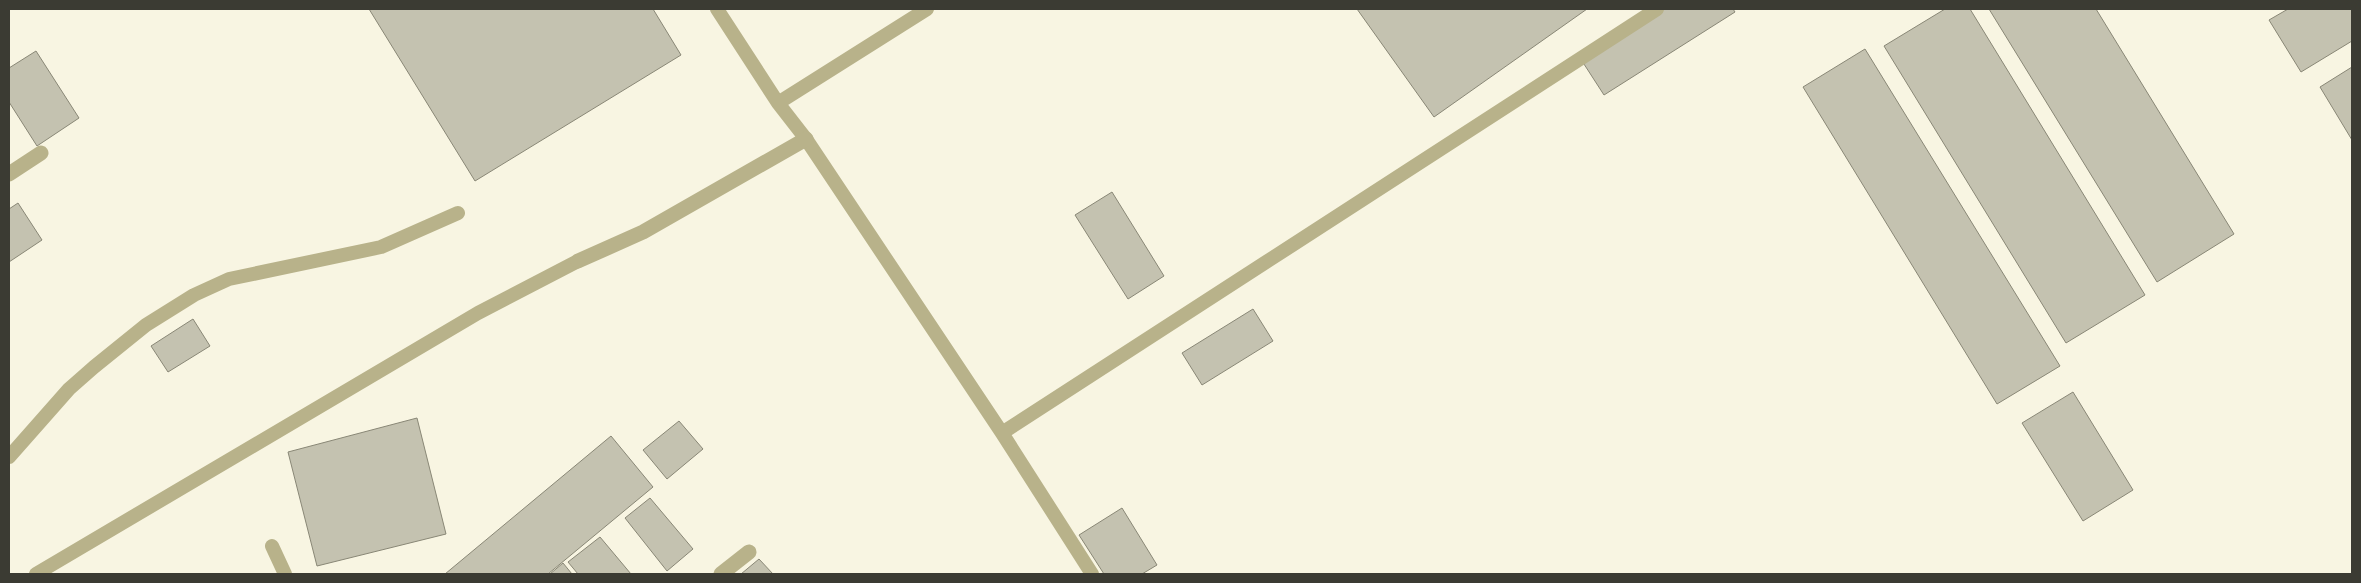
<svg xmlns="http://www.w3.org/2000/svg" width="2361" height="583" viewBox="0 0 2361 583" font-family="Raleway,sans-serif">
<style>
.building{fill:#c4c2b0;stroke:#898776}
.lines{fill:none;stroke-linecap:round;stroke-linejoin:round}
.lane{stroke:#b8b28a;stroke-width:14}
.street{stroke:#b8b28a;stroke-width:15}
</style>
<rect width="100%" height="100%" fill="#f8f5e2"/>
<path class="building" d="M369 9H653L681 55 475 181Z
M1357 9H1587L1434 117Z
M1664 9H1733L1735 12 1604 95 1582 61Z
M1945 9H1970L2145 295 2066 343 1884 46Z
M1989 9H2096L2234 234 2157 282Z
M2288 9H2352V41L2301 72 2269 20Z
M1865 49 2060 366 1997 404 1803 87Z
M36 51 79 118 37 146 9 102V68Z
M2352 67V140L2320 87Z
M1112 192 1164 276 1128 299 1075 215Z
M18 203 42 240 9 262V209Z
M1253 309 1273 341 1202 385 1182 353Z
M193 319 210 346 168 372 151 346Z
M2073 392 2133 490 2083 521 2022 423Z
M417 418 446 534 317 566 288 452Z
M679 421 703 449 667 479 643 450Z
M611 436 653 487 548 574H445Z
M650 498 693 549 667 571 625 518Z
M1122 508 1157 565 1142 574H1104L1079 535Z
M600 537 631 574H578L568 562Z
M759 559 773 574H741Z
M563 563 572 574H550Z"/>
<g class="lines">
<path class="lane" d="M717 9 778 103 806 139 1002 433 1092 574
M778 103 927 9
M1002 433 1657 9
M9 457 69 389 94 367 146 325 194 295 229 279 381 247 458 213
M272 546 285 574
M36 574 478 313 578 261"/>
<path class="street" d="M9 174 41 153
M578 261 643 232 806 139
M721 574 749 552"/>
</g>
<rect width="2361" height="583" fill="none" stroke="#3b3b33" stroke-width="20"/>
</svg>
